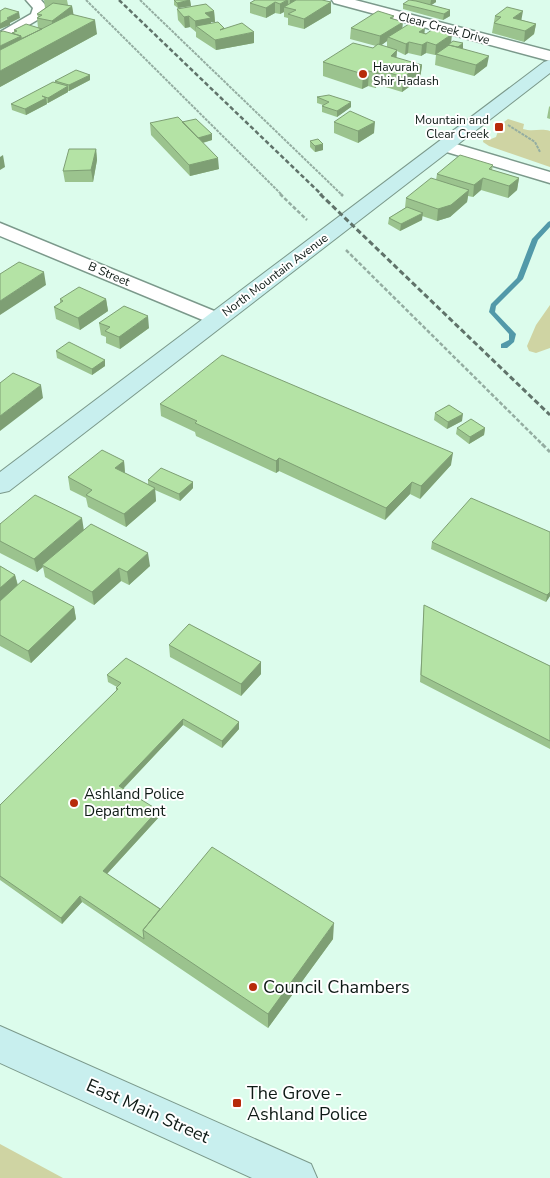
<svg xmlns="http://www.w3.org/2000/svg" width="550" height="1178" viewBox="0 0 550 1178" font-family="'Nunito Sans',sans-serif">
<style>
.green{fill:#cfd4a3}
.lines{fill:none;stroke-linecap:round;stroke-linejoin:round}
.stream{fill:#5299a9;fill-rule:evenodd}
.street-casing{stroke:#7b998b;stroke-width:3}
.secondary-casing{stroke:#7b998b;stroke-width:2}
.path-far2{stroke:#94ada1;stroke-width:2;stroke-dasharray:3 1;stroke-linecap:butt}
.path-far1{stroke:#94ada1;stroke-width:2.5;stroke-dasharray:4 2;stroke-linecap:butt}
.path{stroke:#94ada1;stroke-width:3;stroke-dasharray:5 2.5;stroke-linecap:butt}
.street{fill:#fff;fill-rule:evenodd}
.secondary{fill:#c8efee;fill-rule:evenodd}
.rail-far1{stroke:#60736a;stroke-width:2.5;stroke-dasharray:4.5 2.5;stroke-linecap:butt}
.rail{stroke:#60736a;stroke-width:3;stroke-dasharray:5.5 3;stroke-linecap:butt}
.wall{fill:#9bc38e;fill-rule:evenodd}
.shaded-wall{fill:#7e9f74}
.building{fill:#b4e3a5;stroke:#7e9f74}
.poi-dot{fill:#b72b0b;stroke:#fff;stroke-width:2}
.labels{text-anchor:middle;stroke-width:4;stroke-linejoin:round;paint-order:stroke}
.far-street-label{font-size:12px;fill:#0e1a15;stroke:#fff}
.far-poi-label{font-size:12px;fill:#0e1a15;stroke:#fff;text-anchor:start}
.poi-label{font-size:15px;fill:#0e1a15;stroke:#fff;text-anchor:start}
.near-poi-label{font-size:18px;fill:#0e1a15;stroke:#fff;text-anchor:start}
.near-street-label{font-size:18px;fill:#0e1a15;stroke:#fff}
</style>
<rect width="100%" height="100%" fill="#dcfcec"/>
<path class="green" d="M508 119 524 124 523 129C533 132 540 128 550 131V167L489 146 483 142 484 137 491 139 496 137 498 131 505 126 500 125Z
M550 305V348L536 353 529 351 527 346 536 325Z
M0 1144 63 1178H0Z"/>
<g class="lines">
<path class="stream" d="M550 221V227L538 240 523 279 496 306 495 312 516 334 514 342 507 348H501V344L509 340V334L489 312 491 304 517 278 532 239 548 222Z"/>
<g class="street-casing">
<path id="street" d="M26 0H41L47 7 44 16 0 42V32L31 14 33 8Z
M332 0H355L550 51V61L334 3Z
M446 141 550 172V183L440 150 437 146 440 142Z
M0 223 224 315 227 319 224 323 217 325 210 323 0 236Z"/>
</g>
<g class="secondary-casing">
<path id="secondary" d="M550 60V73L9 491 0 493V472L544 62Z
M0 1026 311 1164 317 1178H252L0 1063Z"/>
</g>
<path class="path-far2" d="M86 0 282 195
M140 0 342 195
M508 125 535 142 540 152"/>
<path class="path-far1" d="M280 194 307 220
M341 194 343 196
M346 250 543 445"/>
<path class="path" d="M542 444 550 452"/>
<use href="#street" class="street"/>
<use href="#secondary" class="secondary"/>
<path class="rail-far1" d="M119 0 322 195"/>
<path class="rail" d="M320 194 550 415"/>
</g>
<path class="wall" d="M44 0H67L68 5 72 6 73 14 97 34 0 87 12 33 14 32V30L38 28 37 18 38 17 37 14 45 8Z
M174 0H190L191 6 178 8 174 5Z
M255 0H322L331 2V13L304 29 288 25V18L284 17V12L280 14 275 13 266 18 250 13V3Z
M412 0H436V2L431 5 450 10V16L443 20 403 9V4L412 1Z
M177 9 214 11 215 22H211V23L224 28 254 43 216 50 196 37V32L190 27 185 28 178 20Z
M394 16 393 19 402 28 424 33 451 43H463V49L487 66 474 76 435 65 436 55H435L426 53 421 56 408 53 405 55 397 51 396 58 422 65 420 79 402 92 379 85 375 88 368 86 362 89 323 76V62L373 48 376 46 350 39 351 28ZM387 41V47L381 45Z
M495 16 522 20 536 24 534 34 524 42 492 33Z
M90 75V80L69 91H68V92L48 103H47V104L26 115 12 110 11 104 55 82V81Z
M317 97 351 107 337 117 322 112V106L323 105 317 103Z
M550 106V119L547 118 549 107Z
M182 122 212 140 203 143 219 169 190 176 151 135 150 123Z
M334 122 374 133 358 143 334 133Z
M310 141 323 144V150L315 152 310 147Z
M96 149 97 160 93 182H65L63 171Z
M493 165 492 170 519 178 517 190 508 198 481 190 473 197 468 196 467 202 450 217 437 221 422 216V220L400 231 388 224 389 218 405 208 406 198 436 180 437 174Z
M60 299H106L108 311 80 330 56 319 54 307 60 303Z
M99 323 149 328 120 349 106 343V337L101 335Z
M56 351 105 360V366L92 375 57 358Z
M160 404 451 465 420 499 410 494 385 520 279 471 276 473 196 436 195 432 161 416Z
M435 413 462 421 447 429 434 420Z
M457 428H485L484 435 469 444 456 434Z
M124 461 125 473 148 485V480L193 482V488L180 501 155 490 156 501 126 527 88 507 86 498 70 490 68 477Z
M0 524 83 530 150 566 129 585 121 581 94 605 45 577 43 567 37 572 0 553Z
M550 532V596L546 602 431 549 432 542Z
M0 566 15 575 18 585 74 607 76 619 31 663 0 646Z
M424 605 550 666V749L420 682Z
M169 645 261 662V674L241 696 170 657Z
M107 675 239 722V729L222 748 183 725 123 789 159 817 107 874 161 909 333 939 268 1028 82 902 62 924 0 880V805L116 691V688L117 687 108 682Z"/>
<path class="shaded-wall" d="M190 0 191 6 178 8 177 3Z
M288 0V8L284 7V12L280 14V4Z
M290 0H297L290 8Z
M431 0H436V2L430 6Z
M275 2V13L266 18V8Z
M331 2V13L304 29V19Z
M72 6 74 17 53 31 52 21Z
M450 10V16L443 20 444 14Z
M214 11 215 22H211V29L196 26V32L195 21 205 13Z
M523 11 521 22 512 28 513 18Z
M19 12 20 18 10 23V25L0 29V24L7 18Z
M189 16 190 27 185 28 184 17Z
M95 20 97 34 0 87V71Z
M403 22 402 32 388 37 387 41 379 47 380 36Z
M536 24 534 34 524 42 525 31Z
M425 28 424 38 419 32Z
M254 32V43L216 50 215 40Z
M452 34 451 44 448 45V47L435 55 436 45Z
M21 36 23 47 0 58V46Z
M409 42 408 53 405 55 406 44Z
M427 42 426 53 421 56 422 45Z
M463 43V49L458 47Z
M397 50 396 64 391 56Z
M489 56 487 66 474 76 476 65Z
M422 65 420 79 402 92 403 77Z
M380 70 379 85 375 88 376 73Z
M369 71 368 86 362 89 363 74Z
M90 75V80L69 91V85Z
M68 86V92L48 103V98Z
M46 98 47 104 26 115 25 109Z
M351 102V107L337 117V111Z
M375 122 374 133 358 143V131Z
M212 134V140L194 145V139Z
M323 144V150L315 152V146Z
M96 149 97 160 93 182 91 170Z
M3 155 5 167 0 170V157Z
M218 158 219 169 190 176 189 165Z
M483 178 481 190 473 197 474 185Z
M519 178 517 190 508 198 509 186Z
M469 190 467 202 450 217 437 221 438 209Z
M423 213 422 220 400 231 401 224Z
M44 272 46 285 0 315V301Z
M106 299 108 311 80 330 78 318Z
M148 316 149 328 120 349 119 337Z
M105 360V366L92 375V369Z
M41 385 43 398 0 431V416Z
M463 414 462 421 447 429 448 422Z
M485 428 484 435 469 444 470 437Z
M453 453 451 465 420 499 421 486Z
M279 458V471L276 473V461Z
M124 461 125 474 115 468Z
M193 482V488L180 501 179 494Z
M412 482 410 494 385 520 386 508Z
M155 488 156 501 126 527 124 514Z
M82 518 84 531 42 565 43 567 37 572 34 559Z
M148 553 150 566 129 585 127 572Z
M119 568 121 581 94 605 92 592Z
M15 575 18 587 0 603V588Z
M550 592V596L546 602 547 595Z
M74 607 76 619 31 663 28 651Z
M261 662V674L241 696V684Z
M183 719V725L120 792 119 786Z
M239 722V729L222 748V741Z
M158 810 159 817 104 877 103 871Z
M80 896 82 902 62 924 61 918Z
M334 923 333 939 268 1028V1014Z"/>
<path class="building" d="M174 0H190L177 3Z
M255 0H287L280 4 275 2 266 8 250 3Z
M296 0H322L331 2 304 19 288 14 296 10 284 7Z
M409 0 416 1 450 10 444 14 403 4Z
M53 3 72 6 52 21 37 18 42 15 37 14Z
M206 4 214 11 205 13 211 18 195 21 189 16 184 17 177 9Z
M507 7 523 11 513 18 536 24 525 31 494 23 501 17 495 16Z
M5 8 19 12 7 18 9 19 0 24V11Z
M378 11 394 16 390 18 403 22 380 36 351 28Z
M71 14 95 20 0 71V50Z
M218 22 224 28 220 30 242 23 254 32 215 40 196 26Z
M26 24 42 29 23 38H21V36L12 33 17 31 14 30Z
M409 24 425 28 419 32 426 34 433 29 452 34 436 45 427 42 422 45 409 42 406 44 388 37Z
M3 31 21 36 0 46V32Z
M453 41 463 43 458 47 448 45Z
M353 43 373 48 378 44 397 50 391 56 422 65 403 77 380 70 376 73 369 71 363 74 323 62Z
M449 45 489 56 476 65 436 54Z
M76 70 90 75 69 85 55 81Z
M53 82 68 86 48 98 42 96 46 98 25 109 11 104Z
M329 95 351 102 337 111 322 106 329 102 317 97Z
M350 111 375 122 358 131 334 122Z
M178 117 218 158 189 165 150 123Z
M196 119 212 134 198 138 182 122Z
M318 139 323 144 315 146 310 141Z
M69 149H96L91 170 63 171Z
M460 155 493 165 489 169 519 178 509 186 483 178 474 185 437 174Z
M431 178 469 190 451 205 438 209 406 198Z
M407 207 423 213 401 224 389 218Z
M19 262 44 272 0 301V274Z
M79 287 106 299 78 318 54 307 63 301 60 299Z
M124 306 148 316 119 337 105 331 110 327 99 323Z
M69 342 105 360 92 369 56 351Z
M222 355 453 453 421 486 412 482 386 508 279 458 276 461 195 423 197 421 160 404Z
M13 373 41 385 0 416V383Z
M449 405 463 414 448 422 435 413Z
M471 419 485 428 470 437 457 428Z
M102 450 124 461 115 468 155 488 124 514 86 495 92 490 68 477Z
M161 468 193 482 179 494 148 480Z
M35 495 82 518 34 559 0 541V524Z
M471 498 550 532V592L547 595 432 542Z
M91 524 148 553 127 572 119 568 92 592 42 565Z
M0 566 15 575 0 588Z
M23 580 74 607 28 651 0 635V601Z
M424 605 550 666V741L421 675Z
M189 624 261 662 241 684 169 645Z
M126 658 239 722 222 741 183 719 119 786 158 810 103 871 160 909 143 930 144 939 80 896 61 918 0 876V805L118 689 116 688 121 683 107 675Z
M212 847 334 923 268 1014 143 930Z"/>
<g class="poi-dot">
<circle cx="363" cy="74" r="5"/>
<rect x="494" y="122" width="10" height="10" rx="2.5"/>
<circle cx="74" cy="803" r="5"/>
<circle cx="253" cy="987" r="5"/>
<rect x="232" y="1098" width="10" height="10" rx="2.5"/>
</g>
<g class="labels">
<g class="far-street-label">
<text transform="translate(444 28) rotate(15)" y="4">Clear Creek Drive</text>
<text transform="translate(109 274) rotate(23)" y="4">B Street</text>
<text transform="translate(275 275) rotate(-37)" y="4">North Mountain Avenue</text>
</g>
<g class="far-poi-label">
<text x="373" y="71">Havurah<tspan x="373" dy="14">Shir Hadash</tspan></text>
<text x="489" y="124" text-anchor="end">Mountain and<tspan x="489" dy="14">Clear Creek</tspan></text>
</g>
<g class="poi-label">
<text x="84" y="799">Ashland Police<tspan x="84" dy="17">Department</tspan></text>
</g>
<g class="near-poi-label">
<text x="263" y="993">Council Chambers</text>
<text x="247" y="1099">The Grove -<tspan x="247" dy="21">Ashland Police</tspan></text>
</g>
<g class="near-street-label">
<text transform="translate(148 1111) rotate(24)" y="6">East Main Street</text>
</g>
</g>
</svg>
